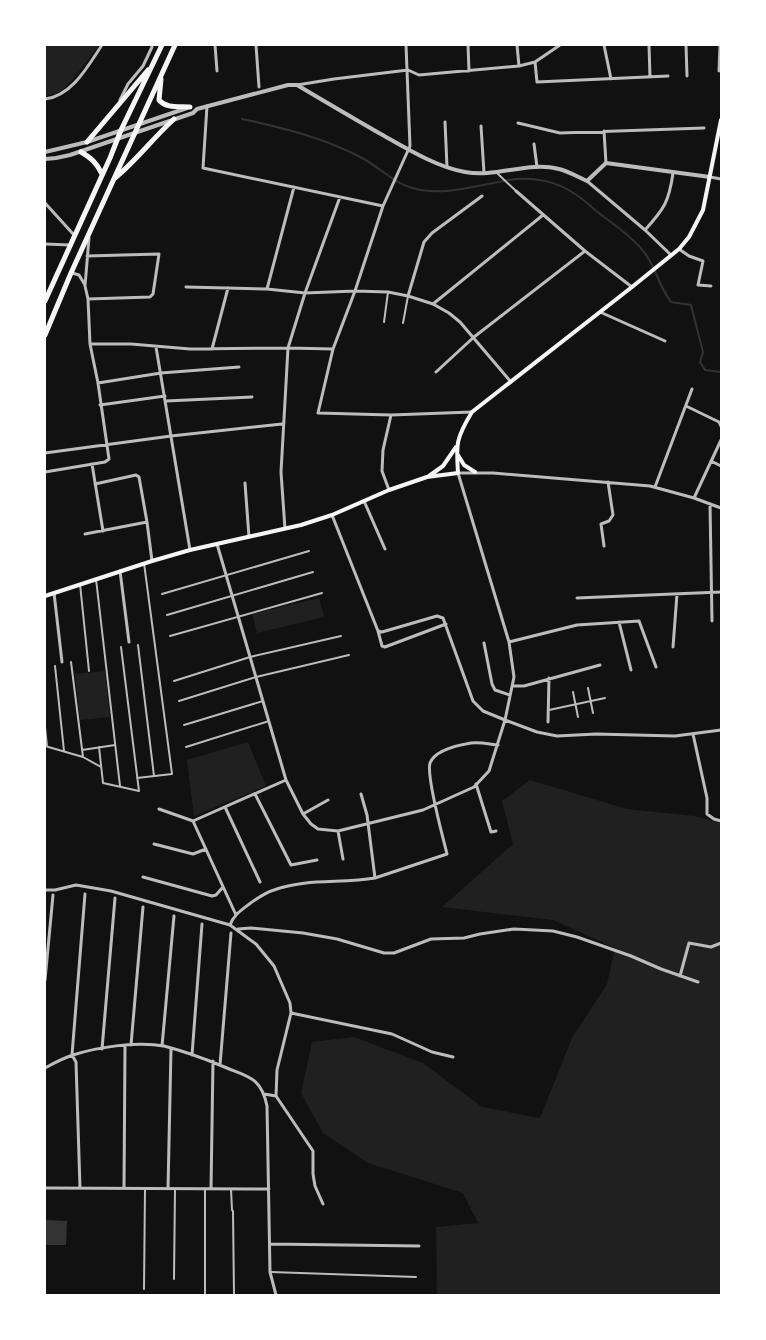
<svg xmlns="http://www.w3.org/2000/svg" width="766" height="1340" viewBox="0 0 766 1340" font-family="Lato,sans-serif">
<style>
.green{fill:#202020}
.water{fill:#333}
.lines{fill:none;stroke-linecap:round;stroke-linejoin:round}
.stream{stroke:#333;stroke-width:2}
.pedestrian{stroke:#bcbcbc;stroke-width:2}
.minor{stroke:#bcbcbc;stroke-width:3}
.tertiary{stroke:#bcbcbc;stroke-width:4}
.secondary{stroke:#f5f5f5;stroke-width:4}
.trunk{stroke:#f5f5f5;stroke-width:5}
</style>
<rect width="100%" height="100%" fill="#111"/>
<path class="green" d="M45 45H99L74 78 61 92 45 96Z
M319 598 324 617 257 633 252 614Z
M105 671 110 717 80 720 75 674Z
M248 742 266 786 194 816 187 760Z
M530 780 627 809 694 816 721 823V1295H437L436 1227 478 1223 463 1193 368 1163 323 1133 301 1093 312 1042 354 1037 423 1063 482 1107 540 1118 572 1038 607 984 615 948 553 920 442 907 513 844 502 801Z"/>
<path class="water" d="M45 1220 67 1221 66 1245H45Z"/>
<g class="lines">
<path class="stream" d="M242 119C284 128 325 138 364 159 380 168 394 183 412 188 444 197 478 185 509 180 532 176 556 181 575 194 585 200 594 210 604 217 618 227 634 239 644 252 656 267 659 287 671 302L691 305 703 352 700 362 705 370 721 372"/>
<path class="pedestrian" d="M498 174 516 191
M384 322 388 292
M403 323 408 296
M96 579 120 786
M80 584 89 671
M162 594 309 551
M167 615 313 572
M170 636 322 593
M138 645 154 776
M71 662 83 757
M55 666 64 751
M174 681 250 657 341 636
M588 688 593 713
M573 692 578 717
M179 701 256 677 349 655
M549 710 605 698
M184 725 263 701
M45 727 47 746
M45 746 83 757 101 767
M99 747 103 783 139 791 121 647
M186 747 269 721
M82 750 115 745
M137 778 172 774 144 563
M231 1189 232 1210 233 1211 234 1295
M271 1272 416 1277
M174 1279 175 1189
M144 1289 145 1189
M205 1295V1189"/>
<path class="minor" d="M215 45 217 71
M256 45 259 87
M406 45 410 146 383 206 355 291 333 349 318 413 391 415 472 412
M468 45 469 71
M517 45 519 66
M604 45 611 79
M649 45 650 77
M686 45 687 76
M535 62 537 82 668 76
M719 71 720 45
M297 85 334 79 408 70 419 75 519 66 535 62 560 45
M45 99C72 96 88 66 102 45
M120 100 128 84 143 66 152 47
M207 106 203 168 383 206
M445 122 447 167
M518 123 560 133 704 128
M481 126 484 173
M604 131 606 163
M534 144 537 167
M710 177 721 179
M587 181 645 230 671 255
M516 191 585 251 632 287
M45 203 74 235
M645 230C664 209 669 202 673 173
M45 244 70 245
M679 249 689 256 703 261 698 285 711 286
M87 256 159 254 153 294 150 297 88 299
M72 273 79 275 85 285
M186 287 267 289 305 293 355 291 388 292 408 296 433 304 449 313 460 322 511 382
M267 289 294 187
M408 296 424 242 432 233 482 196
M433 304 543 215
M600 312 665 341
M90 344H131L190 349 288 348 333 349
M156 347 190 550
M212 349 228 288
M436 372 474 337 585 251
M98 383 161 373 239 367
M166 401 252 397
M100 405 165 396
M686 406 719 422 721 426
M45 453 171 436 282 424
M711 461 721 466
M92 464 103 531
M45 472 105 462 109 459 98 383 90 344 88 299 85 286 89 238
M245 483 249 537
M95 484 136 475 139 477 147 522 152 561
M655 487 692 389
M389 490 382 471 383 450 391 415
M694 498 721 440
M364 501 385 549
M710 504 712 621
M332 515 378 631 382 646 385 647 446 624
M285 529 281 472 288 348 305 293 340 197
M85 534 147 522
M217 544 286 780 303 814 311 824 318 829 338 831 423 810 474 787 489 771 505 720 514 677 509 642 458 473H493L650 486 694 498 721 508
M604 546 601 524 609 521 613 515 608 482
M120 571 129 642
M54 593 62 662
M577 598 721 592
M619 622 631 670
M378 631 382 632 437 616 443 618 473 701 483 711 505 720 537 732 557 736 596 734 675 736 721 730
M509 642 577 625 639 621 656 667
M484 643 492 684 495 690 510 695
M673 647 677 594
M512 686H524L600 665
M548 722 549 678
M693 734 707 798V814L714 819 721 821
M476 784 491 832 496 831
M255 794 291 865 317 860
M225 807 260 882
M159 809 193 821 286 780
M303 814 328 800
M193 821 236 915
M338 831 343 859
M154 844 193 854 206 849
M143 877 212 896 216 895 223 887
M375 878 447 854C443 837 426 777 430 763 435 750 459 745 471 743 479 742 489 744 498 745
M45 890H55L76 885 111 891 230 925 256 944 274 966 290 1003 291 1013 277 1070 276 1096 313 1151V1174L315 1186 323 1204
M230 925C233 916 240 911 248 905 256 899 264 893 274 890 307 878 342 884 375 878L367 815 361 794
M238 929 251 928 303 933 337 939 384 953H394L431 939 464 938 480 934 514 929 553 931 577 937 631 956 661 969 698 982
M680 976 689 943 711 947 721 943
M45 980 53 895
M291 1013 392 1034 432 1052 453 1057
M131 1045 143 907
M162 1046 174 916
M102 1049 115 898
M192 1055 202 924
M220 1065 231 933
M45 1068C54 1063 63 1058 73 1055 98 1047 138 1041 164 1046 183 1051 203 1058 222 1066 247 1077 261 1076 267 1106L270 1272 276 1295
M264 1094 276 1096
M45 1188 269 1189
M80 1188 76 1062 72 1055 85 894
M124 1188 125 1046
M168 1189 171 1049
M211 1189 213 1061
M270 1244 419 1246"/>
<path class="tertiary" d="M45 152 87 142 187 108
M45 159 56 158 70 155 193 113 197 109 288 85H297C324 101 351 117 379 133 404 147 436 167 465 172 496 178 528 161 559 169 568 171 578 177 587 181L606 163 710 177"/>
<path class="secondary" d="M458 455 464 465 475 472
M429 476 443 466 456 447
M45 596 152 561 190 550 301 525 332 515 389 490 427 477 458 473C456 444 456 438 472 412L632 287 679 249 689 237 703 210 721 120"/>
<path class="trunk" d="M161 79 159 100C167 109 179 106 190 107
M87 142 148 70
M81 152C91 158 97 163 102 174
M115 178C137 160 153 138 174 119
M45 301 110 158 121 130 162 45
M45 335 71 273 175 45"/>
</g>
<rect width="766" height="1340" fill="none" stroke="#ffffff" stroke-width="92"/>
</svg>
